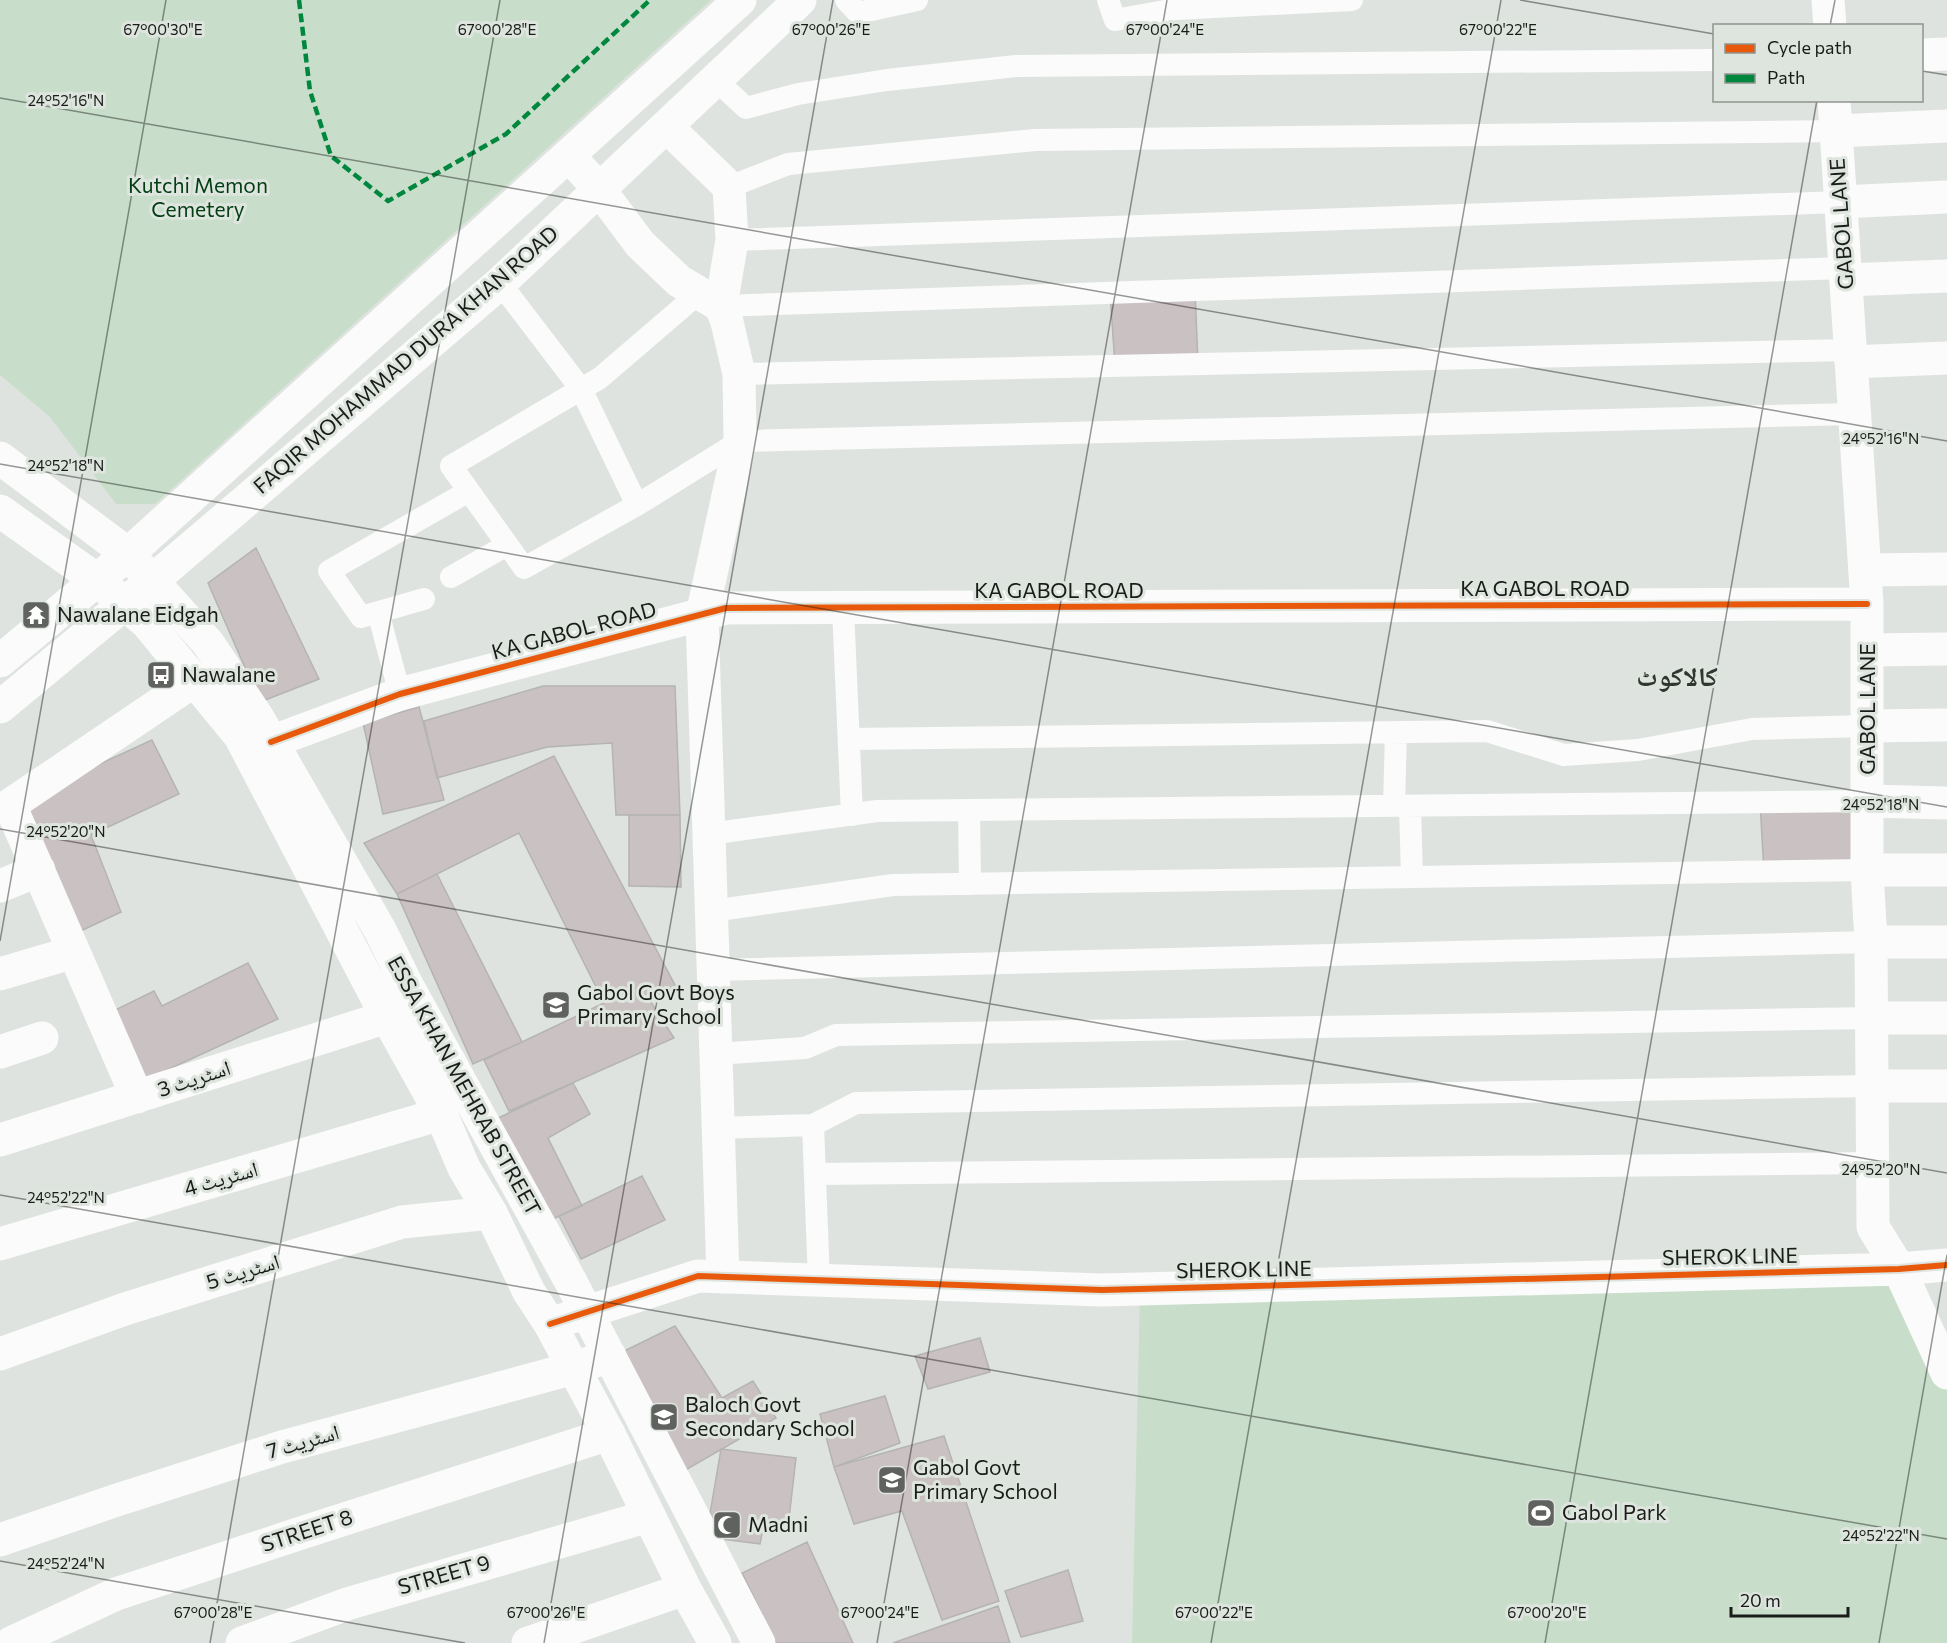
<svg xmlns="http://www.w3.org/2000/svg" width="1947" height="1643" viewBox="0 0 1947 1643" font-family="Commissioner,'Noto Naskh Arabic',sans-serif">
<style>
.green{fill:#c8deca}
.building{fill:#cac1c2;stroke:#b4b4b2;stroke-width:1.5}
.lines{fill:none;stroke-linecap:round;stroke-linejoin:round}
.lane{stroke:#fafbfa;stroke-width:22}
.street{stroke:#fafbfa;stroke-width:33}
.secondary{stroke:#fafbfa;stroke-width:33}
.quiet{stroke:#00873e;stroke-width:4.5;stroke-dasharray:9 4.5;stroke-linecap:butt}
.cycleway-casing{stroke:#dee4de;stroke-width:10}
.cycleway{stroke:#e8590c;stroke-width:6}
.ticks{fill:none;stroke:#1a1c1a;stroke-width:1.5;stroke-opacity:0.45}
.labels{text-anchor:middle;stroke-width:6;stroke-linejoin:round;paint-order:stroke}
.park-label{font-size:21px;fill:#013e12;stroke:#dee4de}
.street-label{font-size:21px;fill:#1a1c1a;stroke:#dee4de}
.poi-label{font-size:21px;fill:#1a1c1a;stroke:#dee4de;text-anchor:start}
.district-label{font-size:27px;font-weight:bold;fill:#323632;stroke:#dee4de}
.ticks-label{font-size:15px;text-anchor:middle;fill:#1a1c1a;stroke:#dee4de;stroke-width:6;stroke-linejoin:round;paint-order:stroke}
</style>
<rect width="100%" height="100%" fill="#dfe3df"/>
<path class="green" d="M0 0H711L155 504H116L50 417 0 375Z
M1899 1269 1947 1383V1643H1132L1140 1289Z"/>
<path class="building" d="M1195 290 1198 364 1115 365 1110 293Z
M256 548 319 679 260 702 208 583Z
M543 686H675L680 815H616L612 743 547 747 437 778 424 721Z
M419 707 444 800 383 814 363 723Z
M152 740 179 794 91 835 121 912 68 937 10 805Z
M554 756 676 987 649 999 674 1038 509 1111 484 1060 604 1003 519 833 397 894 364 843Z
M1760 802H1868L1867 870 1764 872Z
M629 815H680L681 887 629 886Z
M437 874 522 1042 473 1064 397 894Z
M248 963 278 1019 141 1082 109 1013 154 991 162 1006Z
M573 1083 590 1114 548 1138 582 1206 546 1222 498 1118Z
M642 1176 665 1220 581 1259 559 1216Z
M675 1326 722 1398 753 1381 776 1418 682 1472 614 1356Z
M980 1338 990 1372 928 1389 915 1356Z
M885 1396 900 1443 834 1467 820 1414Z
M944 1436 999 1601 942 1620 902 1511 854 1524 834 1467Z
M721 1449 796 1458 788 1527 764 1524 760 1544 706 1537Z
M807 1542 853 1643H776L742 1573Z
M1068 1570 1083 1621 1021 1637 1005 1591Z
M998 1606 1010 1643H893Z"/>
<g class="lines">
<path class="lane" d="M846 0 858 13 917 0
M1108 0 1115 20 1176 9 1352 0
M717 81 746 108 798 94 887 80 1016 66 1714 60
M729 187 788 164 1035 140 1836 131
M732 240 1841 202
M500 283 581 389 637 505
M699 293 600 378 451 466 524 568 637 505 740 441 1854 414
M721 306 1845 268
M739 374 1851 350
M451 577 507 545
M424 599 361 617 329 571 469 491
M843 608 852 815
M378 612 400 694
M849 739 1487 731 1564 755 1638 750 1752 729 1867 726
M1394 806 1396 732
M1410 806 1412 877
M969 810 970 884
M709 834 877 811 1868 801
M712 911 893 885 1867 870
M714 970 1871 942
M716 1054 805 1048 836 1035 1871 1018
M813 1125 856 1103 1872 1086
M719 1128 813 1125 819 1281
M815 1174 1873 1163"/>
<path class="street" d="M1922 55 1947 54
M667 127 729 187 732 240 721 306
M1836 131 1947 126
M569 156 599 189 640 244 679 281 721 306 727 322 739 374 740 441 702 615 723 1277
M1841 202 1947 197
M1846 280 1947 276
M1851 362 1947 358
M1865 570 1947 569
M1868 650 1947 649
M1867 726 1947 725
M1868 801 1947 803
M1867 870H1947
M0 886 39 870
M1871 942H1947
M0 974 74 952
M1871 1018H1947
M0 1052 42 1038
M1872 1086H1947
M137 1097 10 805 195 680
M0 1140 387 1017
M0 1244 441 1114
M1899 1269 1947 1265
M0 1354 125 1309 402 1222 491 1213
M0 1540 117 1500 282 1447 574 1368 610 1356
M11 1643 116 1594 298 1534 609 1434
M242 1643 347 1604 649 1516
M528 1643 685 1589"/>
<path class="secondary" d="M1828 0 1830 26
M1834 100 1867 604V870L1871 942 1873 1227 1899 1269 1947 1373
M0 458 128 554 208 643 258 718 380 930 407 985 571 1282 759 1643
M0 511 97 580 147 623 240 736 387 1017 441 1114 464 1168 491 1213 529 1292 550 1324 609 1434 685 1589 715 1643
M0 661 128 554 740 0
M0 707 152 581 500 283 800 0
M271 742 400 694 726 608 1867 604
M550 1324 698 1276 1102 1290 1899 1269"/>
<path class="quiet" d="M299 0 310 91 331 156 388 201 506 134 650 0"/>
<g class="cycleway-casing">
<path id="cycleway" d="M271 742 400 694 726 608 1867 604
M550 1324 698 1276 1102 1290 1899 1269 1947 1265"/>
</g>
<use href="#cycleway" class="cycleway"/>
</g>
<path class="ticks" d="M1520 0 1714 34M1830 26 1835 0M1922 71 1947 75M0 98 1947 441M0 464 1947 807M0 829 1947 1173M0 941 166 0M0 1195 1947 1539M0 1561 465 1643M210 1643 500 0M544 1643 833 0M877 1643 1167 0M1211 1643 1501 0M1545 1643 1817 100M1879 1643 1947 1255"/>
<defs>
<g id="temple-square" transform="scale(1.5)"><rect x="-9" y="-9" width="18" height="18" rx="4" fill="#5f625f" stroke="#dee4de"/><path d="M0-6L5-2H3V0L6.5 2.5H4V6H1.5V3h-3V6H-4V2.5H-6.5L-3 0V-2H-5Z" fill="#fff"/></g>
<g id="bus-square" transform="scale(1.5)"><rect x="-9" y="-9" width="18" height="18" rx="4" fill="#5f625f" stroke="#dee4de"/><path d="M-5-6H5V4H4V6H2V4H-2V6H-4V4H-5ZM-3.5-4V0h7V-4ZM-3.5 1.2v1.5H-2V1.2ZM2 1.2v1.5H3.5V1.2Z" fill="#fff"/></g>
<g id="school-square" transform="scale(1.5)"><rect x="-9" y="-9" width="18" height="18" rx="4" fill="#5f625f" stroke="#dee4de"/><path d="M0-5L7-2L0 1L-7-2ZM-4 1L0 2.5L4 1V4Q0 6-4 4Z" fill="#fff"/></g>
<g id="stadium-square" transform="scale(1.5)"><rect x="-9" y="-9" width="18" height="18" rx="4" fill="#5f625f" stroke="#dee4de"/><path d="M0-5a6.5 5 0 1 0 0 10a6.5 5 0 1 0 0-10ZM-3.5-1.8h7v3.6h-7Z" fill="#fff"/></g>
<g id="mosque-square" transform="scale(1.5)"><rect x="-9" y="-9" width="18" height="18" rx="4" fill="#5f625f" stroke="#dee4de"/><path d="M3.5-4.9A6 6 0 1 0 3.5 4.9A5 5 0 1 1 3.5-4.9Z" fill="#fff"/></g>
</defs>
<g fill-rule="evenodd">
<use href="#temple-square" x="36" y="615"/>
<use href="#bus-square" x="161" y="675"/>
<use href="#school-square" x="556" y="1005"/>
<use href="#school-square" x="664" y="1417"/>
<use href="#school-square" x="892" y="1480"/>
<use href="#stadium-square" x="1541" y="1513"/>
<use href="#mosque-square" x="727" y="1525"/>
</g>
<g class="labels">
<g class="park-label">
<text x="198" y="193">Kutchi Memon<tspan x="198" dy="24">Cemetery</tspan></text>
</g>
<g class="street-label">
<text transform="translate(1842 224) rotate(-94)" y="7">GABOL LANE</text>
<text transform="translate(406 360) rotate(-41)" y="7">FAQIR MOHAMMAD DURA KHAN ROAD</text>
<text x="1545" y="596">KA GABOL ROAD</text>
<text x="1059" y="598">KA GABOL ROAD</text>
<text transform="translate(574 631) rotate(-15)" y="7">KA GABOL ROAD</text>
<text transform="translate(1868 709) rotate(-90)" y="7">GABOL LANE</text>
<text transform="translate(194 1079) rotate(-18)" y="7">اسٹریٹ 3</text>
<text transform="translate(464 1086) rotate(61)" y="7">ESSA KHAN MEHRAB STREET</text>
<text transform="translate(221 1179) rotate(-16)" y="7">اسٹریٹ 4</text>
<text transform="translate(1730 1257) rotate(-1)" y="7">SHEROK LINE</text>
<text transform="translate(1244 1270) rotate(-1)" y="7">SHEROK LINE</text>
<text transform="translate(243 1272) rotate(-17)" y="7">اسٹریٹ 5</text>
<text transform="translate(303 1442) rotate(-16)" y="7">اسٹریٹ 7</text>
<text transform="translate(307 1531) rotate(-18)" y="7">STREET 8</text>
<text transform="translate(444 1575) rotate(-16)" y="7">STREET 9</text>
</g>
<g class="poi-label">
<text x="57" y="622">Nawalane Eidgah</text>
<text x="182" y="682">Nawalane</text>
<text x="577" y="1000">Gabol Govt Boys<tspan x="577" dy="24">Primary School</tspan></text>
<text x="685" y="1412">Baloch Govt<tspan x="685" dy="24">Secondary School</tspan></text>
<text x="913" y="1475">Gabol Govt<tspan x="913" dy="24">Primary School</tspan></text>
<text x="1562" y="1520">Gabol Park</text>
<text x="748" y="1532">Madni</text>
</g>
<g class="district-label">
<text x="1677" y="686">کالاکوٹ</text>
</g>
</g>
<g class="ticks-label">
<text x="163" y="35">67°00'30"E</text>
<text x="497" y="35">67°00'28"E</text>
<text x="831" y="35">67°00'26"E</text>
<text x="1165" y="35">67°00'24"E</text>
<text x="1498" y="35">67°00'22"E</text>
<text x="66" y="106">24°52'16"N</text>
<text x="1881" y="444">24°52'16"N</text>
<text x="66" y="471">24°52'18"N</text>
<text x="1881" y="810">24°52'18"N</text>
<text x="66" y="837">24°52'20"N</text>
<text x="1881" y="1175">24°52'20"N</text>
<text x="66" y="1203">24°52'22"N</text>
<text x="1881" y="1541">24°52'22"N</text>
<text x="66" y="1569">24°52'24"N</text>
<text x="213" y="1618">67°00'28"E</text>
<text x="546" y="1618">67°00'26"E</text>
<text x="880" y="1618">67°00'24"E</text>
<text x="1214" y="1618">67°00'22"E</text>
<text x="1547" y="1618">67°00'20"E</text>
</g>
<rect x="1713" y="24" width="210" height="78" fill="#dee4de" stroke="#909490" stroke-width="1.5"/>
<rect x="1725" y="44" width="30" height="9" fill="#e8590c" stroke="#909490" stroke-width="1.5"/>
<text x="1767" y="54" font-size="18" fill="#1a1c1a">Cycle path</text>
<rect x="1725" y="74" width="30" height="9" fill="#00873e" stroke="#909490" stroke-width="1.5"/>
<text x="1767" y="84" font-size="18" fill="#1a1c1a">Path</text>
<path d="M1731 1607v9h117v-9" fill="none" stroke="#1a1c1a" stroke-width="3"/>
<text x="1740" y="1607" font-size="18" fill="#1a1c1a" stroke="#dee4de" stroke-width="4.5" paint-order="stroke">20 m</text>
</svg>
